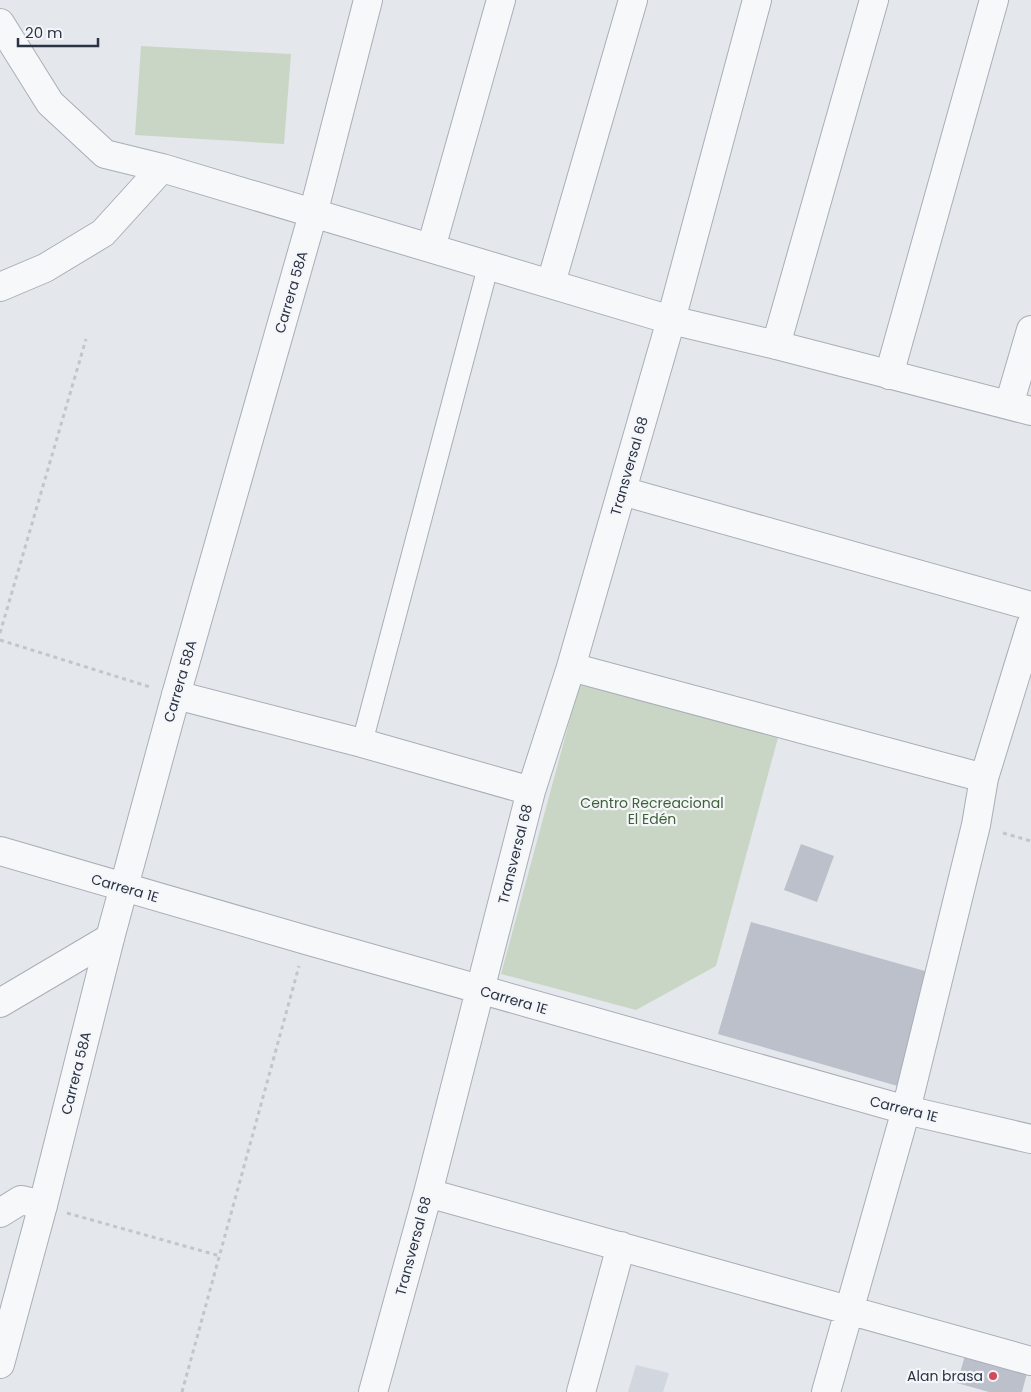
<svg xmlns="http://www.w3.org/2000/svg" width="1031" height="1392" viewBox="0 0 1031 1392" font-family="Poppins,sans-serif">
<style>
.built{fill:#d2d6de}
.green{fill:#c9d6c5}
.building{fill:#bbc0ca}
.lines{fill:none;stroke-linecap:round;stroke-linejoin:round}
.pedestrian-casing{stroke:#a9aeb7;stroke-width:22}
.minor-casing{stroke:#a9aeb7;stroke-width:30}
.tertiary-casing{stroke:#a9aeb7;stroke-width:30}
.path{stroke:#c2c5cb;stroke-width:3;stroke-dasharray:4 4;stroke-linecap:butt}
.pedestrian{stroke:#f7f8fa;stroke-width:20}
.minor{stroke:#f7f8fa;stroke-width:28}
.tertiary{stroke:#f7f8fa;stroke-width:28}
.poi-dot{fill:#d1495b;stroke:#f4f6f9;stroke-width:2}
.labels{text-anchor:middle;stroke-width:4.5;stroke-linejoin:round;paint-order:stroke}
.street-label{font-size:14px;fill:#2b3445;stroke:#f4f6f9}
.park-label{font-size:14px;fill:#3f6138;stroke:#f4f6f9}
.poi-label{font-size:14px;fill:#2b3445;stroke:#f4f6f9;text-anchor:end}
</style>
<rect width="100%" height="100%" fill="#e4e7ec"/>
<path class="built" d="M636 1365 669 1373 663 1392H628Z"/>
<path class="green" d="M141 46 291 54 284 144 135 135Z
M580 682 779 734 716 966 636 1010 501 974Z"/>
<path class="building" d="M801 844 834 856 817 902 784 890Z
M751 922 932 973 901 1087 718 1034Z
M966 1352 1028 1369 1022 1392H989L957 1383Z"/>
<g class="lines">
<g class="pedestrian-casing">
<path id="pedestrian" d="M362 743 488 267"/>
</g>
<g class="minor-casing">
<path id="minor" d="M0 23 50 103 105 154 162 168 671 320 776 345 1031 411
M431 248 501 0
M551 283 633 0
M0 287 45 268 103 233 162 168
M776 345 874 0
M889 375 994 0
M1009 405 1031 330
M622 491 1031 606
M571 667 984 778
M176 695 362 743 531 791
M0 851 306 940 906 1110 1031 1139
M0 1003 110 938
M428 1193 1031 1361
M0 1213 21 1200 43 1205
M373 1392 428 1193 531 791 571 667 671 320 757 0
M581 1392 621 1246
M826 1392 906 1110 976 825 984 778 1031 625"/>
</g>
<g class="tertiary-casing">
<path id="tertiary" d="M0 1364 43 1205 110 938 176 695 313 214 368 0"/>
</g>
<path class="path" d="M0 633 86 339
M0 640 150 687
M1003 833 1031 841
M67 1213 220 1256
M182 1392 299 966"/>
<use href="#pedestrian" class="pedestrian"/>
<use href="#minor" class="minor"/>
<use href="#tertiary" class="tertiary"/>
</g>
<circle class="poi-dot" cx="993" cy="1376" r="5"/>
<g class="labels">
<g class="street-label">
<text transform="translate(291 292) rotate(-74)" y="5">Carrera 58A</text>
<text transform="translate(629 466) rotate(-74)" y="5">Transversal 68</text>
<text transform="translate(180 681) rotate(-74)" y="5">Carrera 58A</text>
<text transform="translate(515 854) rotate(-76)" y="5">Transversal 68</text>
<text transform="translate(125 888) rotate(16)" y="5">Carrera 1E</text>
<text transform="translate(514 1000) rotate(16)" y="5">Carrera 1E</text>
<text transform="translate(76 1073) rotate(-76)" y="5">Carrera 58A</text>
<text transform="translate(904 1109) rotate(14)" y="5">Carrera 1E</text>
<text transform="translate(413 1246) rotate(-75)" y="5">Transversal 68</text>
</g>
<g class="park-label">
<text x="652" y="808">Centro Recreacional<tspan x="652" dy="16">El Edén</tspan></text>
</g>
<g class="poi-label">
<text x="983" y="1381">Alan brasa</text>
</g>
</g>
<path d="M18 38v8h80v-8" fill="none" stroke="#2b3445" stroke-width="2.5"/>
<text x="25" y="38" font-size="15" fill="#2b3445" stroke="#f4f6f9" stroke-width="4" paint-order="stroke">20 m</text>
</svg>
